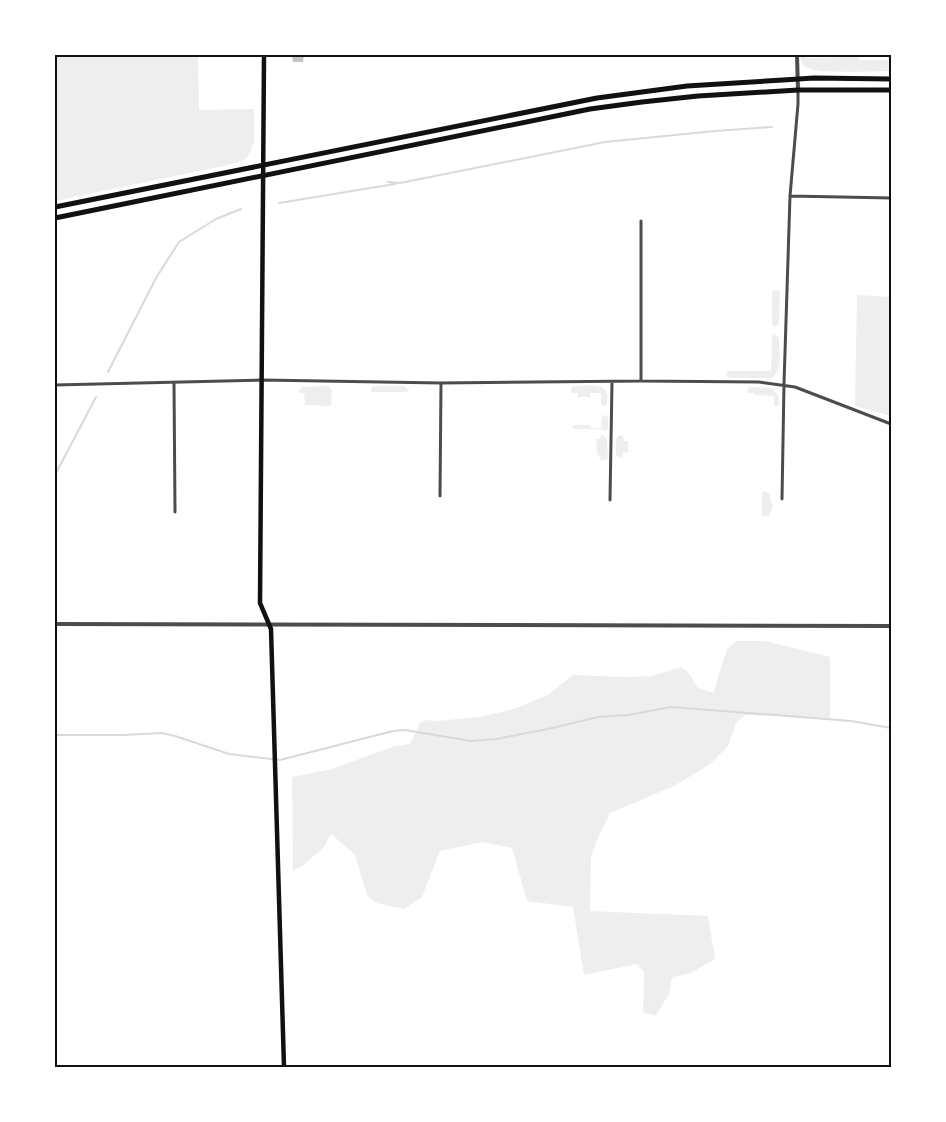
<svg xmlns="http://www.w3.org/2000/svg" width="946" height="1122" viewBox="0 0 946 1122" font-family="Barlow,sans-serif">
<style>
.green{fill:#eee}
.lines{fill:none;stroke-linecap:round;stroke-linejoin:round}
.stream{stroke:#d9d9d9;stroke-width:2}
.building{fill:#c4c4c4}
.minor{stroke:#4c4c4c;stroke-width:3}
.tertiary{stroke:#4c4c4c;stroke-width:4}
.secondary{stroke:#111;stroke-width:4.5}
.trunk{stroke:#111;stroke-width:5}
.neatline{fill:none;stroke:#111;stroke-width:2}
</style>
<rect width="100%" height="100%" fill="#fff"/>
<path class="green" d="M55 55H198L199 110 254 109V144L252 145C250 160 242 161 228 165L55 201Z
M800 55H806L807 58 850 57 859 55V60H888L889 55 891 56V71C875 71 814 75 804 66 802 63 800 58 800 55Z
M774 290H777L780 292 779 322 778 325 775 327 772 325V292Z
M857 295 891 297V416L855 406Z
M774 335H776L779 338C779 351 783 369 772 378H729L727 376 726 374 728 371H771L772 337Z
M328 386 332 390 331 406 305 405 304 393H300L299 390 302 387Z
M373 386H404L407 388 408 392H371V389Z
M573 386C581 386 601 383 606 391 608 395 607 400 607 404L605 406 601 405V393H590V397H578V393H571V389Z
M749 387 772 388 778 395 779 406H774V396L754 395V393H747Z
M602 415 606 416 608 417V429L606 431 600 429H573V425H590L591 428H601Z
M601 434 607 438 608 457 606 460H600L599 455H597L596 439H600Z
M623 435 624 441H628V453L623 452V458H620L616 455V439L619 436Z
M765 491 770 494V500L773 505 769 516H762V492Z
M737 641H765L830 657V718L745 715 736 723 728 746 709 765 674 786 610 813 599 835 591 856 590 911 708 916 715 959 691 973 672 977 669 994 656 1015 643 1013 644 972 637 964 584 975 573 907 527 901 512 848 482 842 440 851 422 897 404 909 376 903 367 895 355 855 331 834 324 847 301 867 293 870 292 777 332 769 395 746 410 744 420 723 426 720 438 721 479 717 514 709 548 695 573 675 624 677 652 676 681 667 688 672 698 688 714 693 719 673 727 649Z"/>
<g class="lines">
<path class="stream" d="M388 182 400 183 605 142 715 131 772 127
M279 203 395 184
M108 372 156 278 179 242 216 219 241 209
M55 475 96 397
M55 735H124L162 733 175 736 229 754 280 760 393 731 405 730 471 741 496 739 548 729 598 717 628 715 671 707 851 721 891 728"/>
</g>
<path class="building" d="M292 55H304L303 62H293Z"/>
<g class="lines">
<path class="minor" d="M790 196 891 198
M641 381V221
M174 383 175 512
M55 385 262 380 441 383 641 381 759 382 795 387 891 424
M440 496 441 383
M782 499 784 384 790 196 798 104V90
M610 500 612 382"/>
<path class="tertiary" d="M797 55 798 90
M55 624 891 626"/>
<path class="secondary" d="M264 55 260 603 271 629 284 1067"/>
<path class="trunk" d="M55 207 597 98 687 86 783 80 814 78 891 79
M55 218 590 109 642 102 698 96 798 90H891"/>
</g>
<rect width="946" height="1122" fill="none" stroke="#ffffff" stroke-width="112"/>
<rect x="56" y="56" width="834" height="1010" class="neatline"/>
</svg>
